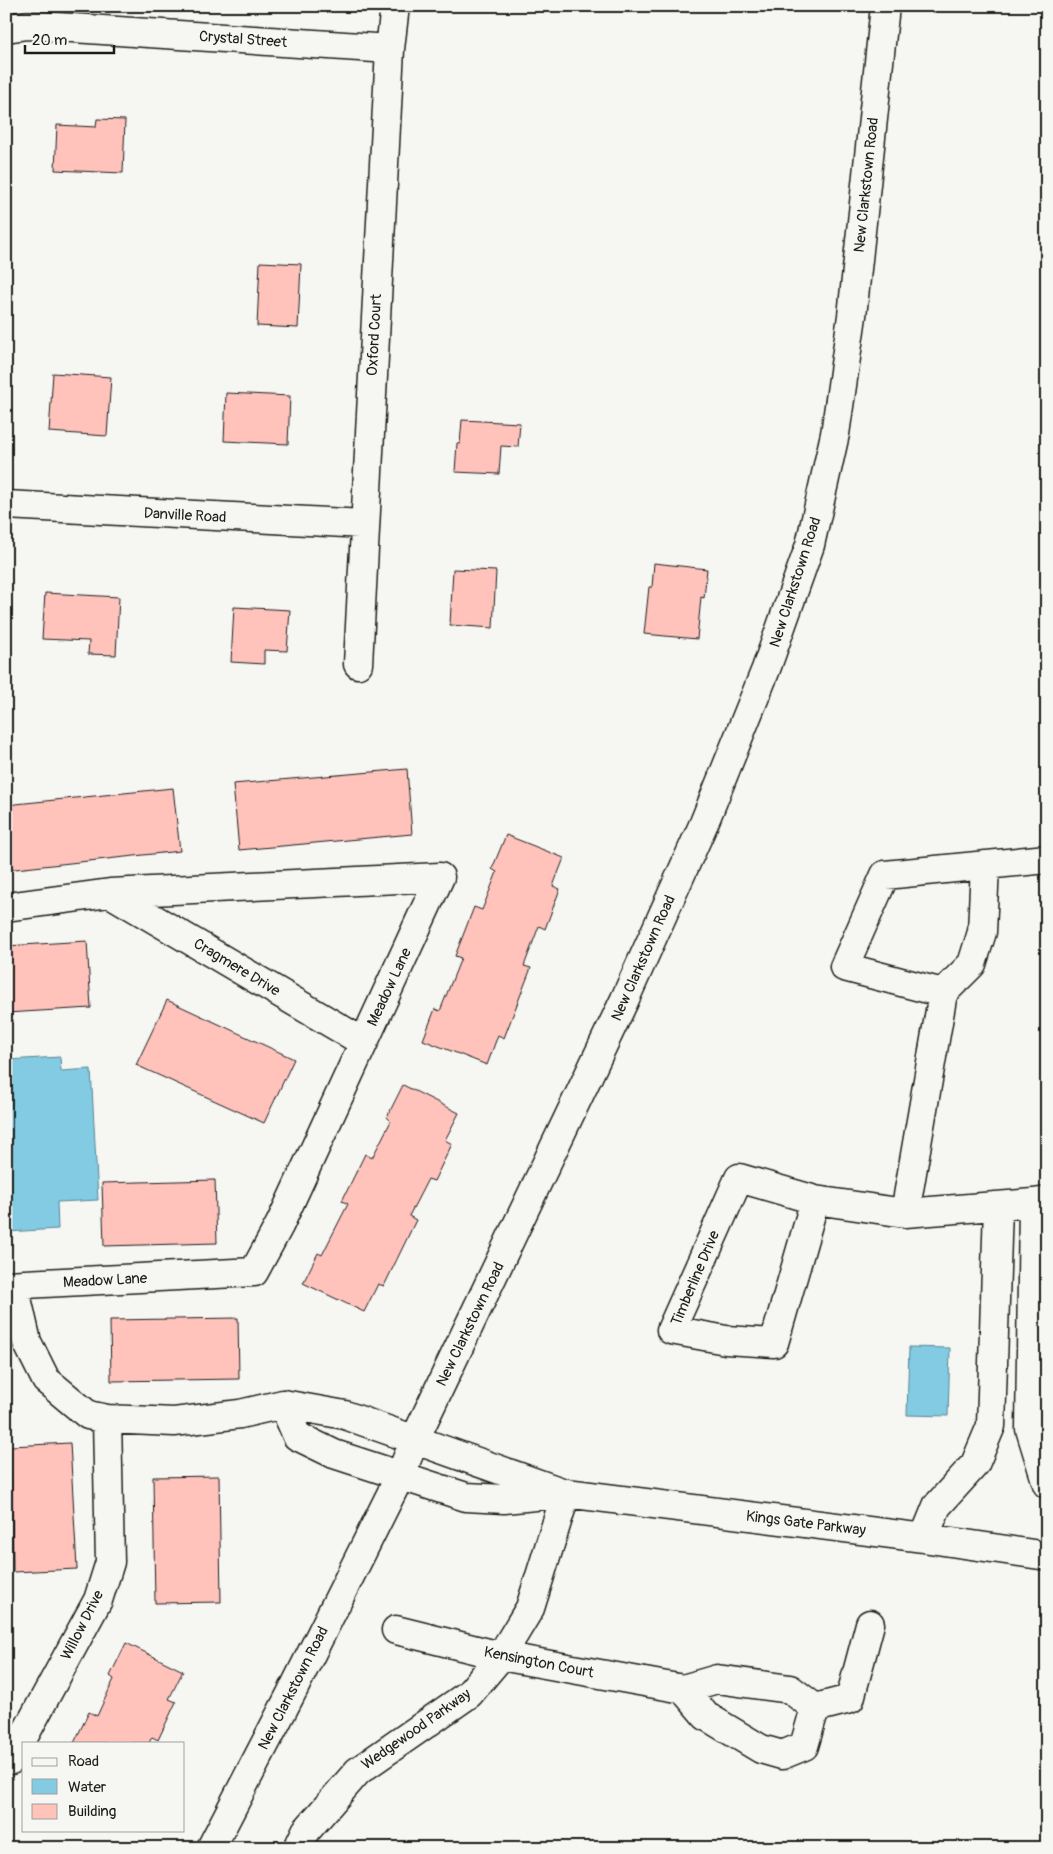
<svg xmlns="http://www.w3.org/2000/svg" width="1053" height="1854" viewBox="0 0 1053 1854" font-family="Pangolin,sans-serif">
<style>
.water{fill:#82cbe2;stroke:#598593}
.building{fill:#ffc3bc;stroke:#1c1c1c}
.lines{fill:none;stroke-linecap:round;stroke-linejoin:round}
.minor-casing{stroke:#1c1c1c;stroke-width:31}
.minor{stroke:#f6f6f2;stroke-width:28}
.labels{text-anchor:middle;stroke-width:4.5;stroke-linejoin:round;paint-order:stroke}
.street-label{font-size:15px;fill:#1c1c1c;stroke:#f6f6f2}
</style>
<rect width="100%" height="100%" fill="#f6f6f2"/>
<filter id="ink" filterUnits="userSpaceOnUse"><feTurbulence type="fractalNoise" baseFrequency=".02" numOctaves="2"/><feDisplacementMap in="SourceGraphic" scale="10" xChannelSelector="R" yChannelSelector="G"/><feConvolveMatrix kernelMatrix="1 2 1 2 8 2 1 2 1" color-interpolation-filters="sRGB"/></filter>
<g filter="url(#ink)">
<path class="water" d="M60 1057 61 1071 91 1069 98 1200 57 1202 58 1229 7 1232 6 1060Z
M909 1347 950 1348 948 1416 907 1415Z"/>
<path class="building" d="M97 119 125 120 123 173 55 170 57 125 96 127Z
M260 262 301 264 298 328 257 326Z
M53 373 111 377 107 436 49 432Z
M226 393 290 396 288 444 224 441Z
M462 420 520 423 518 447 501 446 499 474 455 472 457 443 460 444Z
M654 563 707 569 704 598 701 597 697 639 644 634 649 587H652Z
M453 569 496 571 493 628 450 625Z
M45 593 119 597 116 655 88 654 89 641 42 639Z
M234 607 290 610 287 651 264 650V664L231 662Z
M407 769 412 834 239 850 233 784Z
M173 788 180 851 6 870V805Z
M506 835 564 858 553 886 560 889 545 929 539 926 524 966 531 968 504 1038 498 1035 487 1065 423 1040 435 1009 440 1011 461 958 455 956 474 907 482 910 497 872 492 869Z
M87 941 91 1008 6 1013V946Z
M167 1000 294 1059 264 1123 136 1065Z
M403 1085 459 1113 445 1140 452 1144 434 1181 428 1179 409 1216 416 1220 384 1286 378 1284 364 1312 303 1283 318 1253 322 1255 348 1204 342 1201 365 1154 372 1158 391 1121 387 1117Z
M215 1180 217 1243 104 1246 102 1183Z
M238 1318 239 1379 111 1381 110 1320Z
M70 1443 77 1569 13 1572 11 1446Z
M219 1476 221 1602 155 1603 153 1477Z
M126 1643 183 1671 169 1699 176 1702 158 1740 152 1737 149 1743H74L89 1712 97 1716 114 1679 110 1676Z"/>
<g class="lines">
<g class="minor-casing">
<path id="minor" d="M6 28 27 25 390 49
M6 505 364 524
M358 664 390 49 395 6
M110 893 363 1042
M6 907 110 893 440 877 280 1224 254 1272 6 1285
M943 993 844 967 885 875 1047 859
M815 1200 774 1343 726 1340 671 1330 739 1178 815 1200 905 1213 1033 1203 1047 1201
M1033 1203 1030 1429 1047 1484
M905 1213 943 993 972 964 982 932 985 865
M14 1285 27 1342 46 1380 88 1415 107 1419 174 1422 240 1414 283 1404 345 1415 559 1491
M283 1404 297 1436 334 1454 466 1497 504 1499 566 1493 924 1538 1047 1556
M924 1538 937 1506 975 1464 991 1426 998 1206
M396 1630 501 1656 683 1689 706 1716 761 1749 782 1755 804 1746 815 1708 790 1689 717 1679 683 1689
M815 1708 850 1699 870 1624
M11 1760 98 1600 110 1562 107 1419
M211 1848 294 1688 400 1476 415 1439 624 1001 704 823 766 669 810 545 835 434 852 316 885 6
M298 1848 306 1831 358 1771 469 1694 501 1656 530 1608 566 1493"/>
</g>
<use href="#minor" class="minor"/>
</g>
</g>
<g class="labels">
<g class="street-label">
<text transform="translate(243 39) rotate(4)" y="5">Crystal Street</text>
<text transform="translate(866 185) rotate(-84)" y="5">New Clarkstown Road</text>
<text transform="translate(374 335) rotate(-87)" y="5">Oxford Court</text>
<text transform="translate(185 515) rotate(3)" y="5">Danville Road</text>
<text transform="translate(795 582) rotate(-72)" y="5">New Clarkstown Road</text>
<text transform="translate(643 958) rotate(-66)" y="5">New Clarkstown Road</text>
<text transform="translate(237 967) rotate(31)" y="5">Cragmere Drive</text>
<text transform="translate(389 987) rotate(-65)" y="5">Meadow Lane</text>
<text transform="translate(695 1278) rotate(-67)" y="5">Timberline Drive</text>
<text transform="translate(105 1280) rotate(-3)" y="5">Meadow Lane</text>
<text transform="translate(470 1324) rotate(-64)" y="5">New Clarkstown Road</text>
<text transform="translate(806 1523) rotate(7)" y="5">Kings Gate Parkway</text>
<text transform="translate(82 1625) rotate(-63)" y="5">Willow Drive</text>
<text transform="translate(539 1662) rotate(11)" y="5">Kensington Court</text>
<text transform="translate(293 1688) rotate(-63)" y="5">New Clarkstown Road</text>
<text transform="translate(416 1729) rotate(-35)" y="5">Wedgewood Parkway</text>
</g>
</g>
<rect width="1053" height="1854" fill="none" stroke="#f6f6f2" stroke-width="25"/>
<rect x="12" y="12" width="1028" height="1829" fill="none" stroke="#1c1c1c" stroke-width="2" filter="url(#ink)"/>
<rect x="22" y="1742" width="162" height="90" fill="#f6f6f2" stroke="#9f9f9c"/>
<rect x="32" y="1758" width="25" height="8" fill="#f6f6f2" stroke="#9f9f9c"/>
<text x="68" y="1766" font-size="15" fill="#1c1c1c">Road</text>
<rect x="32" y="1779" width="25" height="15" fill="#82cbe2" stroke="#9f9f9c"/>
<text x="68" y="1792" font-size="15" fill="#1c1c1c">Water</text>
<rect x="32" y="1804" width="25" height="15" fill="#ffc3bc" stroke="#9f9f9c"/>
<text x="68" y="1816" font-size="15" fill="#1c1c1c">Building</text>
<path d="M25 45v8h89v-8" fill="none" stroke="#1c1c1c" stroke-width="2.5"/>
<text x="32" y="45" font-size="15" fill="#1c1c1c" stroke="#f6f6f2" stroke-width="4" paint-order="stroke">20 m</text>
</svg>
